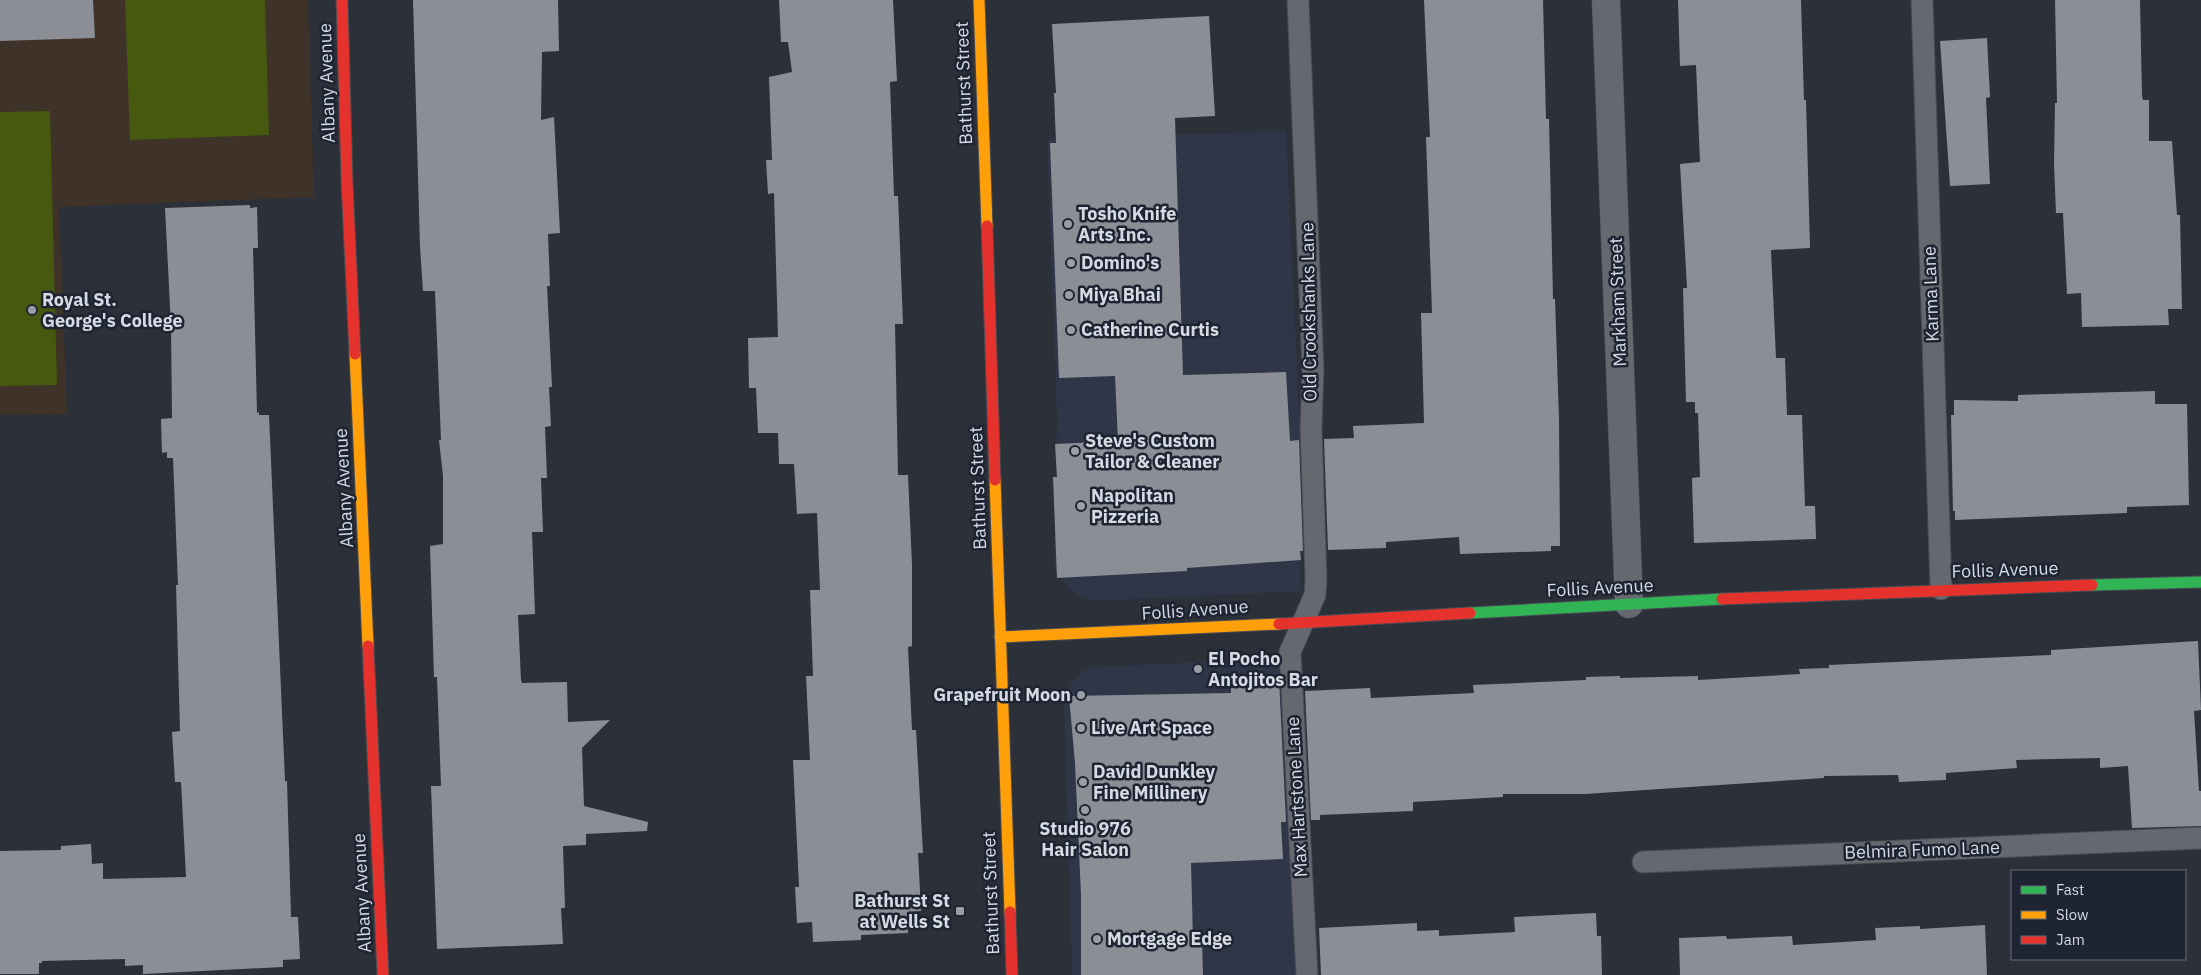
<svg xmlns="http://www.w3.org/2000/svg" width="2201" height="975" viewBox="0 0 2201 975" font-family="'IBM Plex Sans',sans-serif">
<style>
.built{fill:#2e3648}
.education{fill:#3f3229}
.green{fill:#46590f}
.building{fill:#8c8e96}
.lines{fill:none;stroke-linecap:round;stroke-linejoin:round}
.lane-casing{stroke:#484b52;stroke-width:23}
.street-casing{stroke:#484b52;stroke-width:29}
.fast-casing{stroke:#484b52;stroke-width:13}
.slow-casing{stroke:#484b52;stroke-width:13}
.jam-casing{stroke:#484b52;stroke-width:13}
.lane{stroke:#65686f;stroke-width:21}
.street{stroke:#65686f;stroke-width:28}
.fast{stroke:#30b455;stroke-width:11}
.slow{stroke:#ff9f0a;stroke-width:11}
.jam{stroke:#e5322d;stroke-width:11}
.poi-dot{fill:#9a9ea7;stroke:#1e2432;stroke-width:2}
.labels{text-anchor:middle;stroke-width:5;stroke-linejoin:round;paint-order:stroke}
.street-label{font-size:18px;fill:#d5dae3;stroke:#1e2432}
.poi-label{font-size:18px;font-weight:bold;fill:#d5dae3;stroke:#1e2432;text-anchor:start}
</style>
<rect width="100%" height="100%" fill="#2c3038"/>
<path class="built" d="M1286 131 1300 431 1301 591 1094 601 1079 596 1070 589 1054 568 1057 416 1047 139Z
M1286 658 1302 975H1072L1064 702 1071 683 1084 670 1095 667Z"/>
<path class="education" d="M0 0H308L314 197 59 207 67 414 0 415Z"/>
<path class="green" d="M125 0H265L269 135 130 140Z
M50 111 57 385 0 386V112Z"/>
<path class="building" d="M0 0H93L95 38 0 41Z
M413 0H558L559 51 542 52 541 120 554 117 560 233 548 234 550 286H547L552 387H549L551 426 545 427 547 478H541L543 532H532L535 614 518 615 521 680 522 683 567 682 568 722 610 720 582 748 584 806 648 822 647 831 586 834V845L563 846 565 908H561L563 944 437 949 431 786H441L437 677H434L430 546 443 544V476L439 440H441L435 291H423L420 247Z
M779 0H893L897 81 890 82 894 196H898L903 324H895L898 475H908L912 565V646L908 647 912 730H916L923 853H918L921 911 907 912 908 933 861 935V940L813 942 812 922 797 923 795 887H799L793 760H810L806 676H813L810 590H820L817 513 797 514 794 464H779L778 433H758L756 388H749L748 338 778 337 774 193 768 194 766 160H772L769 77 792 72 788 42H781Z
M1424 0H1543L1546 119H1549L1553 299H1555L1559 420 1560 546H1551V551L1460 554 1459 537 1386 542V548L1328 550 1324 439 1354 438 1353 426 1424 423 1421 313H1432L1426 137H1430Z
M1678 0H1801L1804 100H1806L1810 248 1771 250 1776 358H1785L1787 415H1802L1805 506H1815L1816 539 1694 543 1692 478 1700 477 1698 413H1695V402H1686L1683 288H1687L1680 164 1700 162 1696 65 1680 66Z
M2055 0H2140L2142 96 2143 100H2149V141H2172L2177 215H2180L2182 309H2168L2169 325 2082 327 2081 293 2067 294 2063 213H2056L2054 164 2055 103H2057Z
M1209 16 1215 116 1175 118 1183 375 1286 372 1290 441 1299 440 1303 551H1300L1301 560 1187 568V571L1057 578 1053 477H1057L1055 444 1118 441 1115 376 1059 378 1050 143H1056L1054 93H1056L1052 24Z
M1987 38 1990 97 1986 98 1990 184 1950 186 1940 41Z
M250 205V208L257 207 258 248H253L257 413 259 412V415H269L285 781H287L291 917H298L300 959 283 960V967L143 974V965L125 966V959L42 961V963H39V974H0V851L61 850V846L91 844 92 864 103 863V879L186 877 181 782H175L172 732 180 731 176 585H178L173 458H167V452L162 453 161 419 172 418 171 326 165 208Z
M2155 391V404H2187L2189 505 2127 507V513L1955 520V511H1953L1951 415H1954V400L2018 401V395Z
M2198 641 2201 710 2194 711 2199 791H2201V826L2132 828 2128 766 2100 768V758L2016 760 2017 768 1946 773V780L1899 782 1898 775 1824 776V778L1585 794H1503V797L1413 802V811L1320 815V820H1311L1305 691 1370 688 1371 698 1474 693 1473 685 1586 680V677L1620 676V678L1698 676V680L1800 674 1799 669 1829 668V665L2051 655V650Z
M1279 679 1286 822H1281L1283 859 1191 863 1193 940H1202L1203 975H1081V895L1075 763 1069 696 1231 693V688H1235V682Z
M1596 913 1597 936H1601L1602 975H1321L1319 928 1417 923V931L1439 930V936L1515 932 1514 917Z
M1985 925 1987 975H1680L1679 938 1726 936 1727 939 1792 936 1793 945 1876 940 1875 928 1920 926V929Z"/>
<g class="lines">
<g class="lane-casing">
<path id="lane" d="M1298 0 1313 369 1311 428 1316 579 1315 595 1290 652 1307 975
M1922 0 1941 589
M1643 862 2201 838"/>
</g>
<g class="street-casing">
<path id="street" d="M1606 0 1629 604"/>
</g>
<g class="fast-casing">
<path id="fast" d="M2092 585 2201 582
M1470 613 1722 599"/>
</g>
<g class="slow-casing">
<path id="slow" d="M979 0 987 226
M355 354 368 646
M995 480 1010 912
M1000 637 1279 624"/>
</g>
<g class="jam-casing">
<path id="jam" d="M342 0 347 182 355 354
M987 226 995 480
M1722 599 2092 585
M1279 624 1470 613
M368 646 383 975
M1010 912 1012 975"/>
</g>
<use href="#lane" class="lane"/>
<use href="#street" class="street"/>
<use href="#fast" class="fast"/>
<use href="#slow" class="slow"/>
<use href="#jam" class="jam"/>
</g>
<g class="poi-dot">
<circle cx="1068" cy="224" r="5"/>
<circle cx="1071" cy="263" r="5"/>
<circle cx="1069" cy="295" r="5"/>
<circle cx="32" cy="310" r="5"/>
<circle cx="1071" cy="330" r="5"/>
<circle cx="1075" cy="451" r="5"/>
<circle cx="1081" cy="506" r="5"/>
<circle cx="1198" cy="669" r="5"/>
<circle cx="1081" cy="695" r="5"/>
<circle cx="1081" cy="728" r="5"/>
<circle cx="1083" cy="782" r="5"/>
<circle cx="1085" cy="810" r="5"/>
<rect x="955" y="906" width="10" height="10" rx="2.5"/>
<circle cx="1097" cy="939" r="5"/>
</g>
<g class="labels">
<g class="street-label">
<text transform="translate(327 83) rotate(-92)" y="6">Albany Avenue</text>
<text transform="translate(964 83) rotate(-92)" y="6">Bathurst Street</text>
<text transform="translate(1931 294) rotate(-92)" y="6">Karma Lane</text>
<text transform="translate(1618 302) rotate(-92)" y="6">Markham Street</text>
<text transform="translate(1309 312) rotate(-91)" y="6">Old Crookshanks Lane</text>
<text transform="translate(344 488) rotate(-93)" y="6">Albany Avenue</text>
<text transform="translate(978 488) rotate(-92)" y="6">Bathurst Street</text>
<text transform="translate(2005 570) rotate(-2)" y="6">Follis Avenue</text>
<text transform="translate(1600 588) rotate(-3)" y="6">Follis Avenue</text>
<text transform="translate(1195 610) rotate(-4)" y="6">Follis Avenue</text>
<text transform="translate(1297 797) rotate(-93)" y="6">Max Hartstone Lane</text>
<text transform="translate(1922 850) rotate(-2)" y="6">Belmira Fumo Lane</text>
<text transform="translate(362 893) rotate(-93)" y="6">Albany Avenue</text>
<text transform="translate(991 893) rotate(-92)" y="6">Bathurst Street</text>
</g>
<g class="poi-label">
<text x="1078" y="220">Tosho Knife<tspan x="1078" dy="21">Arts Inc.</tspan></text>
<text x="1081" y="269">Domino's</text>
<text x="1079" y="301">Miya Bhai</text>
<text x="42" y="306">Royal St.<tspan x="42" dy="21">George's College</tspan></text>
<text x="1081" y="336">Catherine Curtis</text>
<text x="1085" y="447">Steve's Custom<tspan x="1085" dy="21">Tailor &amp; Cleaner</tspan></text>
<text x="1091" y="502">Napolitan<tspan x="1091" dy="21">Pizzeria</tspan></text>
<text x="1208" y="665">El Pocho<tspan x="1208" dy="21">Antojitos Bar</tspan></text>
<text x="1071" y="701" text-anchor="end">Grapefruit Moon</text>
<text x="1091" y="734">Live Art Space</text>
<text x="1093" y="778">David Dunkley<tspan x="1093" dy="21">Fine Millinery</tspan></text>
<text x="1085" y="835" text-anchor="middle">Studio 976<tspan x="1085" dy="21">Hair Salon</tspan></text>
<text x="950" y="907" text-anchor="end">Bathurst St<tspan x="950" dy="21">at Wells St</tspan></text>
<text x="1107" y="945">Mortgage Edge</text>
</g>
</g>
<rect x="2011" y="870" width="175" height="90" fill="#1e2432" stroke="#676d79"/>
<rect x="2021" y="886" width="25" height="8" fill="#30b455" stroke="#676d79"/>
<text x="2056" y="895" font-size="15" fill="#d5dae3">Fast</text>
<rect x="2021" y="911" width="25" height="8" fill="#ff9f0a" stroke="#676d79"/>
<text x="2056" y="920" font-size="15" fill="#d5dae3">Slow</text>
<rect x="2021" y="936" width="25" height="8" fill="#e5322d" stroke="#676d79"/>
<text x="2056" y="945" font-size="15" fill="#d5dae3">Jam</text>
</svg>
